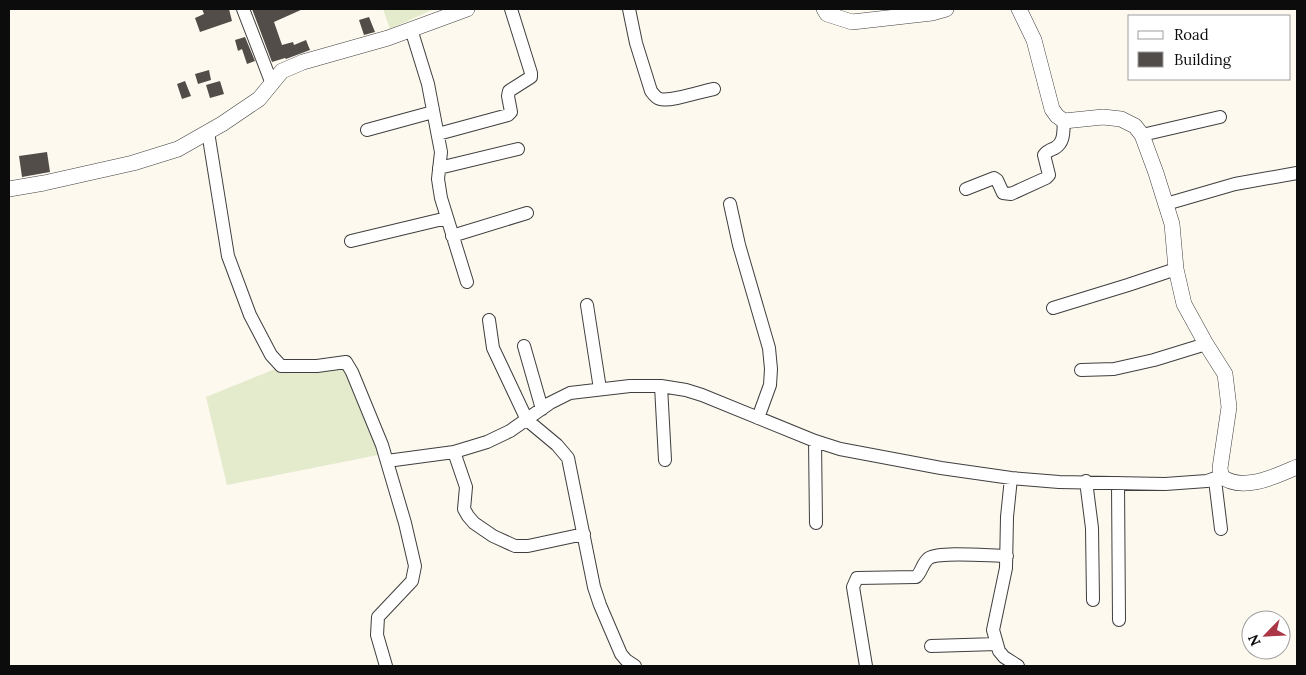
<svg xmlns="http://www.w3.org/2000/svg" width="1306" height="675" viewBox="0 0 1306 675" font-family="Lora,serif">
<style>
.pitch{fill:#e3ebcc}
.building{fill:#534d4a}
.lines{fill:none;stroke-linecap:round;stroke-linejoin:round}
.minor-casing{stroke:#3f3f3f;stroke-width:14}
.tertiary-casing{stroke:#3f3f3f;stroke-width:16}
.minor{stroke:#fff;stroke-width:12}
.tertiary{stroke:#fff;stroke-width:15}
</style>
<rect width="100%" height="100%" fill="#fdf9ee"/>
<path class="pitch" d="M383 9H434L390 29Z
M346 362 383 454 227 485 206 397 280 367Z"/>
<path class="building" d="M202 9H229L232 21 200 32 195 18 204 14Z
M252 9H303L274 22 282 45 293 42 294 45 306 40 310 50 286 59 285 58 272 62Z
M369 17 375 32 364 35 359 20Z
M245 37 255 61 247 64 242 49 238 51 235 40Z
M209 70 211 80 198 84 195 74Z
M185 81 191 96 182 99 177 84Z
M220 81 224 94 210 98 206 85Z
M47 152 50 172 22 177 19 156Z"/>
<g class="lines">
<g class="minor-casing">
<path id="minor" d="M243 9 272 84
M629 9 636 43 651 91C654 95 656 98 660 99 671 102 702 91 714 89
M411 29 428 84 441 152 438 179 441 198 467 282
M367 130 433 112
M208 132 228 256 250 315 271 355 281 366H317L346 362 352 372 382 445 405 523 415 566 412 581 378 617 377 635 386 666
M438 134 508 115 511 112 508 96 509 91 531 77V73L511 9
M1142 135 1220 117
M439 168 518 149
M966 189 994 178 997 180 1003 193 1011 194 1046 178 1049 175 1044 155C1047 151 1050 150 1055 148 1065 142 1063 131 1064 121
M730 204 739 245 769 348 771 369 770 385 758 418
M1166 204 1235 184 1297 173
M452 236 527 213
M351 241 447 218
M587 305 600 389
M1053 308 1128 285 1176 269
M489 320 493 348 527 420 557 445 568 458 594 587 600 605 621 654 626 660 635 666
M524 346 542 409
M1081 370 1114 369 1154 360 1206 344
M661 386 665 460
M815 441 816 523
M454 452 466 487 464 509 468 516 474 523 493 536 515 546H528L584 534
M387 461 454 452 487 442 510 431 550 403 570 393 630 386H661L686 390 702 395 815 441 840 449 941 468 1011 478 1059 482 1165 484 1207 481 1221 476
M1011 478 1007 517 1006 568 993 630 999 651 1004 657 1018 666
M1215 480 1221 529
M1086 481 1092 528 1093 600
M1118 483 1119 620
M931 646 997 644
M866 666 853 587 857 578 916 577C922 572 922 563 929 558 941 551 990 556 1007 556"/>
</g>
<g class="tertiary-casing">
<path id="tertiary" d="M824 9 827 14 852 22 932 13 946 9
M1019 9 1034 40 1052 109 1057 116 1064 121 1103 117 1121 119 1135 126 1142 135 1156 173 1172 224 1176 269 1184 304 1206 344 1225 374 1229 407 1220 468 1221 476C1242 493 1276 476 1297 467
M9 189 44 183 133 163 178 149 222 124 259 99 282 71 303 62 388 38 467 9"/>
</g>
<use href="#minor" class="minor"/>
<use href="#tertiary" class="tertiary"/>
</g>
<rect width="1306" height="675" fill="none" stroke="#0c0c0c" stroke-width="20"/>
<rect x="1128" y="15" width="162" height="65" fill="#ffffff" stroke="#9e9e9e"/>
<rect x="1138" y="31" width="25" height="8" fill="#ffffff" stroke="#9e9e9e"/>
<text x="1174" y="40" font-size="15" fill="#0c0c0c">Road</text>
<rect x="1138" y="52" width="25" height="15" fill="#534d4a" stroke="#9e9e9e"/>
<text x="1174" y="65" font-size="15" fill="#0c0c0c">Building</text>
<g transform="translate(1266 635) rotate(246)"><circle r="24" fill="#ffffff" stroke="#9e9e9e"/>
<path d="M0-4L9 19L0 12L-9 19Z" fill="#ab3645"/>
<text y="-8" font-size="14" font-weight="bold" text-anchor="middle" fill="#0c0c0c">N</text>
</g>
</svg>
